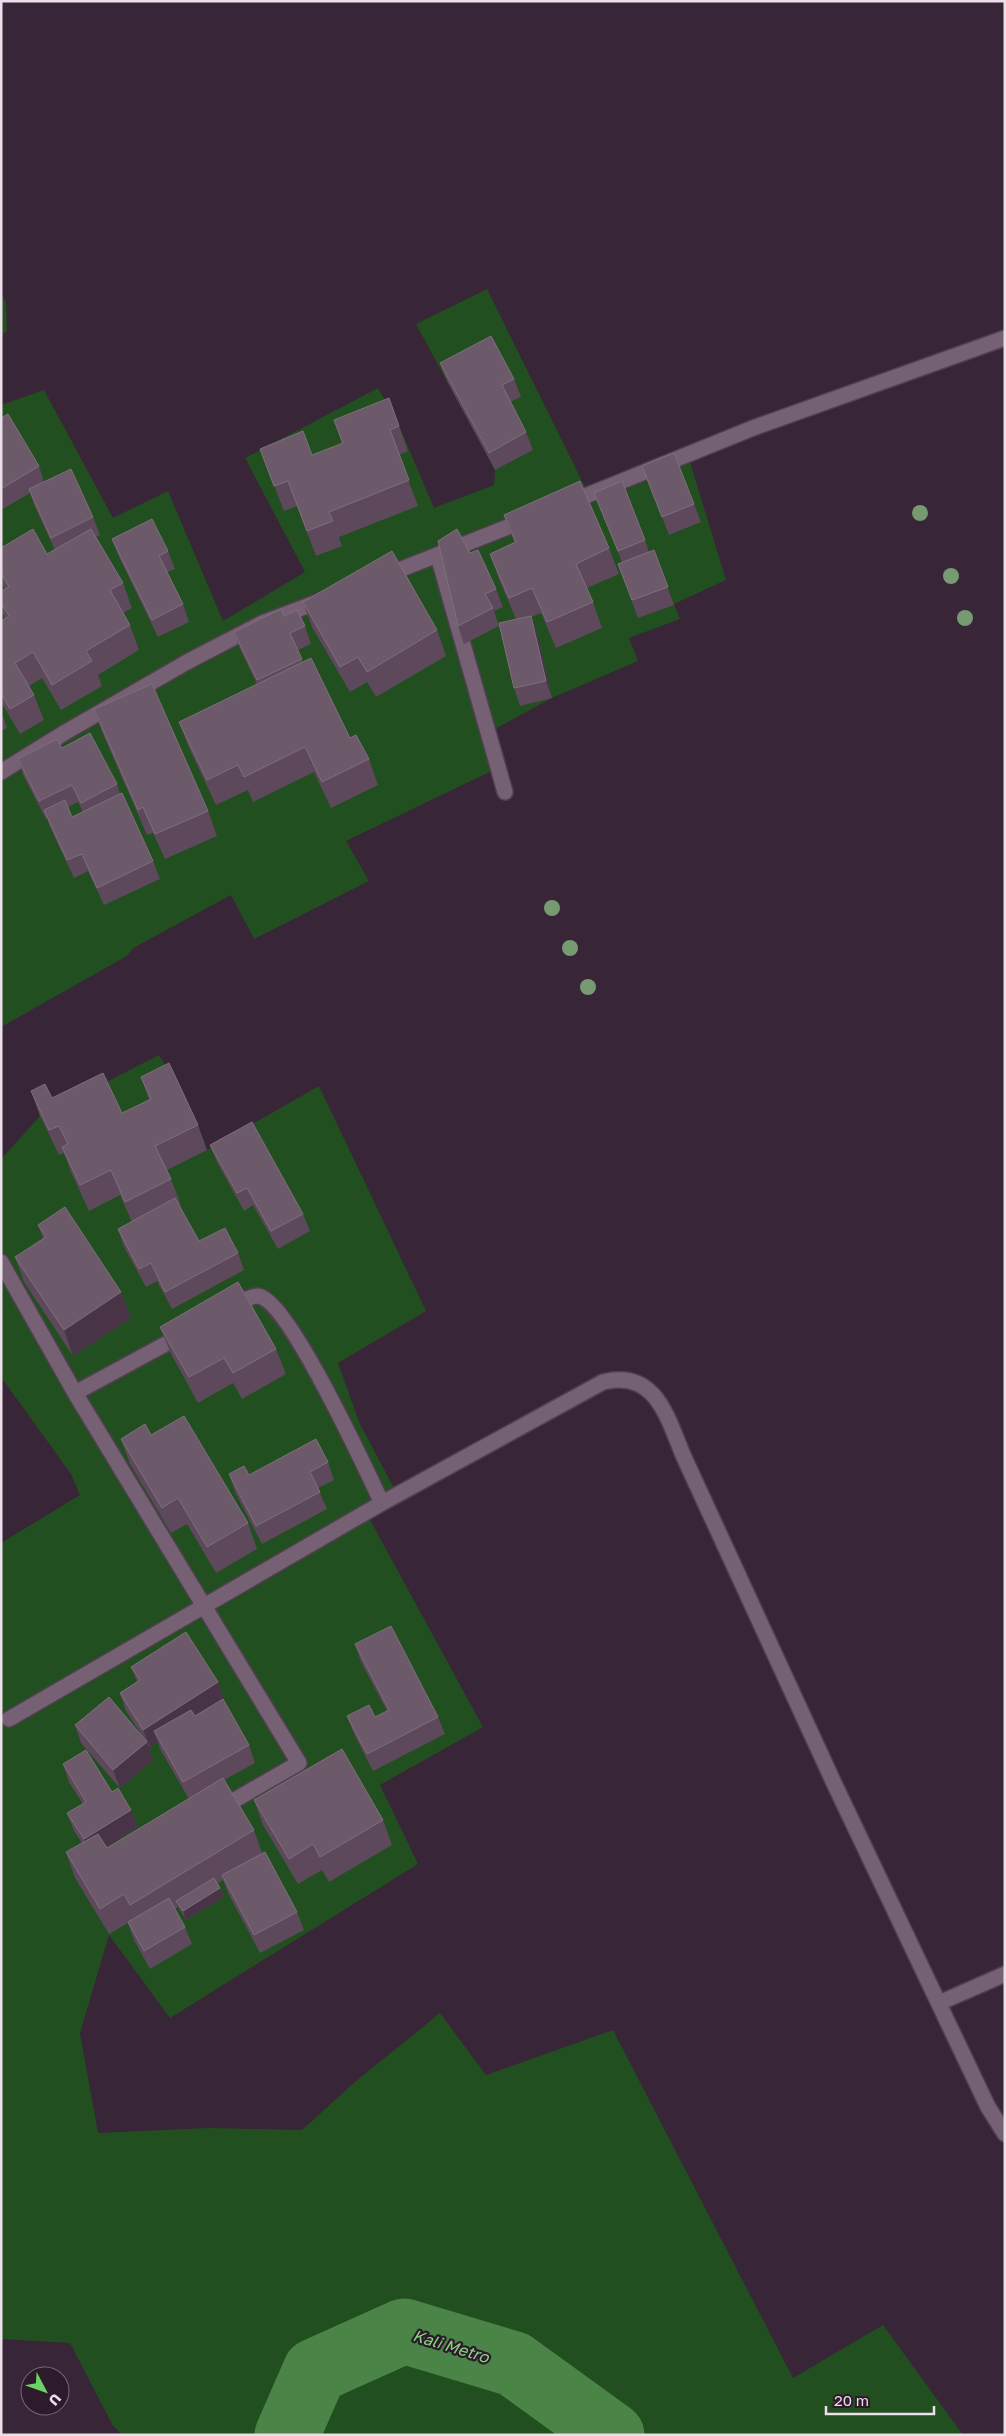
<svg xmlns="http://www.w3.org/2000/svg" width="1006" height="2436" viewBox="0 0 1006 2436" font-family="'Golos Text',sans-serif">
<style>
.green{fill:#224f1f}
.lines{fill:none;stroke-linecap:round;stroke-linejoin:round}
.river{stroke:#4b8447;stroke-width:65}
.street-casing{stroke:#50404f;stroke-width:18}
.street{stroke:#756074;stroke-width:15}
.tree{fill:#769a72}
.wall{fill:#5d495b;fill-rule:evenodd}
.shaded-wall{fill:#483446}
.building{fill:#6c596a;stroke:#806e7e}
.labels{text-anchor:middle;stroke-width:4.5;stroke-linejoin:round;paint-order:stroke}
.water-label{font-size:16px;font-style:italic;fill:#87d681;stroke:#2d1b2c}
</style>
<rect width="100%" height="100%" fill="#382537"/>
<path class="green" d="M487 289 588 493 690 462 726 580 674 604 680 619 629 638 638 661 552 698 493 730 506 764 346 841 369 881 254 939 231 895 135 947 125 957 1 1027V405L44 390 113 518 168 491 223 621 305 572 245 458 378 388 398 423 434 508 494 485 495 470 416 324Z
M1 295 6 302 7 331 1 335Z
M159 1055 179 1088 207 1150 319 1086 426 1311 338 1363 359 1422 395 1490 363 1507 483 1727 380 1785 418 1864 170 2018 109 1935 80 2033 98 2133 208 2128 302 2130 355 2082 440 2013 486 2075 613 2030 793 2378 883 2325 963 2435H123L113 2426 70 2343 1 2339V1543L80 1495 71 1474 1 1377V1159L40 1116Z"/>
<g class="lines">
<path class="river" d="M287 2435 315 2371 404 2331 514 2364 612 2435"/>
<g class="street-casing">
<path id="street" d="M568 503 753 428 1005 338
M438 556 505 792
M384 576 528 519
M1 772 64 733 187 662 262 623 323 600
M1 1262 75 1393 299 1763 219 1809
M230 1308C238 1304 249 1296 258 1296 288 1299 367 1472 382 1503
M75 1393 184 1334
M9 1719 382 1503 603 1382C655 1369 667 1416 683 1455L833 1781 988 2107 1005 2134
M939 2003 1005 1974"/>
</g>
<use href="#street" class="street"/>
</g>
<g class="tree">
<circle cx="920" cy="513" r="8"/>
<circle cx="951" cy="576" r="8"/>
<circle cx="965" cy="618" r="8"/>
<circle cx="552" cy="908" r="8"/>
<circle cx="570" cy="948" r="8"/>
<circle cx="588" cy="987" r="8"/>
</g>
<path class="wall" d="M440 363 514 379 521 397 510 402 526 432 533 450 495 470 447 381Z
M389 398 408 451 399 455 418 506 339 537 342 546 316 556 297 506 284 511 260 449 312 455 342 444 334 420Z
M1 418 39 466 44 482 93 517 100 535 96 537 123 583 132 608 123 613 130 625 139 650 98 675 102 686 61 710 42 678 29 686 34 695 44 720 20 734 1 702V621L5 619 1 609V591L5 589 1 583V548L47 554 55 550 35 507 30 493 1 510Z
M649 484 694 504 701 522 669 535Z
M594 493 645 540 649 552 654 550 674 605 638 618 618 564 622 562Z
M504 515 609 548 619 574 587 588 593 602 602 628 556 648 541 613 531 617 537 633 552 698 520 706 514 688 516 619 499 579 490 554 514 542Z
M112 539 168 551 175 569 167 572 183 604 189 622 158 637 119 557Z
M470 553 496 589 503 607 494 611 499 626 464 644 458 626Z
M303 602 437 630 446 656 376 697 367 682 350 692 312 627Z
M284 616 305 626 311 644 298 650 303 662 350 738 369 759 378 785 331 808 314 772 253 802 248 790 216 805 189 748 179 722 257 684 240 649 234 632Z
M94 709 208 811 217 836 165 859 153 833 147 835 103 734Z
M1 710 7 728 1 731Z
M62 748 117 784 120 794 153 861 160 879 104 905 88 871 74 878 50 827 47 818 46 819 24 777 18 759ZM78 802 83 812 72 817 68 807Z
M141 1077 198 1125 207 1150 167 1170 171 1179 181 1205H179L199 1241 238 1253 244 1270 172 1309 157 1281 146 1287 124 1247 118 1229 132 1222 120 1195 89 1211 71 1172 64 1153 59 1155 40 1116 31 1091 52 1098 122 1113 149 1100Z
M210 1145 303 1214 310 1231 278 1249 253 1205 244 1211 217 1162Z
M38 1225 121 1292 131 1318 73 1356 24 1282 15 1257 43 1238Z
M160 1327 276 1349 286 1374 242 1399 233 1383 198 1403 170 1352Z
M151 1435 248 1523 257 1549 216 1573 187 1524 171 1533 130 1464 121 1439Z
M328 1462 334 1480 318 1488 327 1509 262 1544 235 1492 229 1474 249 1475Z
M355 1644 438 1717 445 1734 373 1771 354 1734 347 1716 375 1717 387 1711 361 1662Z
M131 1667 218 1682 224 1700H223L249 1745 255 1763 224 1780 254 1830 262 1853 297 1912 304 1930 260 1953 228 1893 223 1880 218 1883 224 1897 186 1920 178 1907 175 1909 185 1927 192 1944 150 1969 134 1940 128 1923 109 1934 75 1878 66 1852 82 1843 74 1831 67 1813 83 1804 69 1782 63 1764 112 1792 131 1810 138 1827 106 1847 107 1848 189 1799 160 1749 158 1742 150 1747 148 1745 153 1760 120 1788 81 1743 75 1725 145 1740 126 1711 120 1693 137 1682Z
M254 1800 383 1820 392 1845 329 1882 322 1870 298 1884 263 1825Z"/>
<path class="shaded-wall" d="M531 616 537 633 552 698 546 681Z
M121 1292 131 1318 73 1356 64 1330Z
M218 1682 224 1700 159 1741 154 1731 158 1742 150 1747 143 1730Z
M147 1742 153 1760 120 1788 113 1770Z
M131 1810 138 1827 90 1857 84 1839Z
M220 1888 224 1897 186 1920 183 1911Z"/>
<path class="building" d="M491 336 514 379 502 385 526 432 489 453 440 363Z
M389 398 399 426 390 430 409 480 329 512 333 521 307 531 288 481 274 486 260 449 303 431 312 455 343 443 334 420Z
M8 414 39 466 1 489V418Z
M674 453 694 504 662 517 642 466Z
M71 469 93 517 51 538 29 489Z
M580 481 609 548 576 564 593 602 547 622 532 588 509 598 490 554 516 542 504 515Z
M622 481 645 540 618 551 594 493Z
M152 519 168 551 159 556 183 604 152 620 112 539Z
M33 529 47 554 91 529 123 583 110 590 130 625 86 651 92 661 52 685 33 652 15 663 34 695 10 709 1 693V621L9 616 1 603V591L9 587 1 573V548Z
M457 529 470 553 478 550 496 589 485 594 493 608 458 626 438 541Z
M654 550 668 587 632 600 618 564Z
M392 551 437 630 367 672 358 657 340 667 303 602Z
M281 609 284 616 297 610 305 626 290 633 302 659 257 680 234 632Z
M531 616 546 681 514 688 499 623Z
M311 658 350 738 356 735 369 759 322 782 305 747 244 777 238 765 207 780 179 722Z
M152 684 208 811 155 834 143 807 138 810 94 709Z
M90 733 117 784 81 803 72 785 39 801 18 759 57 739 62 748Z
M122 793 153 861 97 888 82 854 67 860 44 810 65 800 72 817Z
M169 1063 198 1125 155 1146 171 1179 125 1202 111 1170 80 1185 62 1147 68 1144 59 1126 49 1130 31 1091 45 1084 52 1098 103 1073 122 1113 151 1099 141 1077Z
M252 1122 303 1214 271 1231 247 1188 237 1193 210 1145Z
M175 1198 199 1241 225 1228 238 1253 165 1292 151 1263 139 1269 118 1229Z
M65 1207 121 1292 64 1330 15 1257 46 1237 38 1225Z
M238 1282 276 1349 233 1373 224 1358 189 1377 160 1327Z
M184 1416 248 1523 207 1547 178 1498 162 1508 121 1439 145 1424 151 1435Z
M316 1439 328 1462 310 1472 320 1492 256 1526 229 1474 244 1466 249 1475Z
M391 1626 438 1717 367 1754 347 1716 369 1705 375 1717 389 1710 355 1644Z
M186 1632 218 1682 143 1730 120 1693 140 1680 131 1667Z
M109 1697 147 1742 113 1770 75 1725Z
M223 1699 249 1745 183 1782 154 1731 191 1710 195 1716Z
M342 1749 383 1820 320 1857 313 1844 289 1859 254 1800Z
M86 1750 112 1792 118 1788 131 1810 84 1839 67 1813 86 1802 63 1764Z
M223 1778 254 1830 130 1905 124 1894 100 1909 66 1852 98 1834 107 1848Z
M265 1852 297 1912 254 1935 222 1875Z
M214 1878 220 1888 183 1911 176 1901Z
M169 1898 185 1927 144 1951 128 1922Z"/>
<g class="labels">
<g class="water-label">
<text transform="translate(451 2346) rotate(17)" y="6">Kali Metro</text>
</g>
</g>
<rect width="1006" height="2436" fill="none" stroke="#ebdfea" stroke-width="5"/>
<g transform="translate(45 2391) rotate(131)"><circle r="24" fill="#2d1b2c" stroke="#796978"/>
<path d="M0-4L9 19L0 12L-9 19Z" fill="#6ad364"/>
<text y="-8" font-size="14" font-weight="bold" text-anchor="middle" fill="#ebdfea">U</text>
</g>
<path d="M826 2406v8h108v-8" fill="none" stroke="#ebdfea" stroke-width="2.5"/>
<text x="834" y="2406" font-size="15" fill="#ebdfea" stroke="#2d1b2c" stroke-width="4" paint-order="stroke">20 m</text>
</svg>
